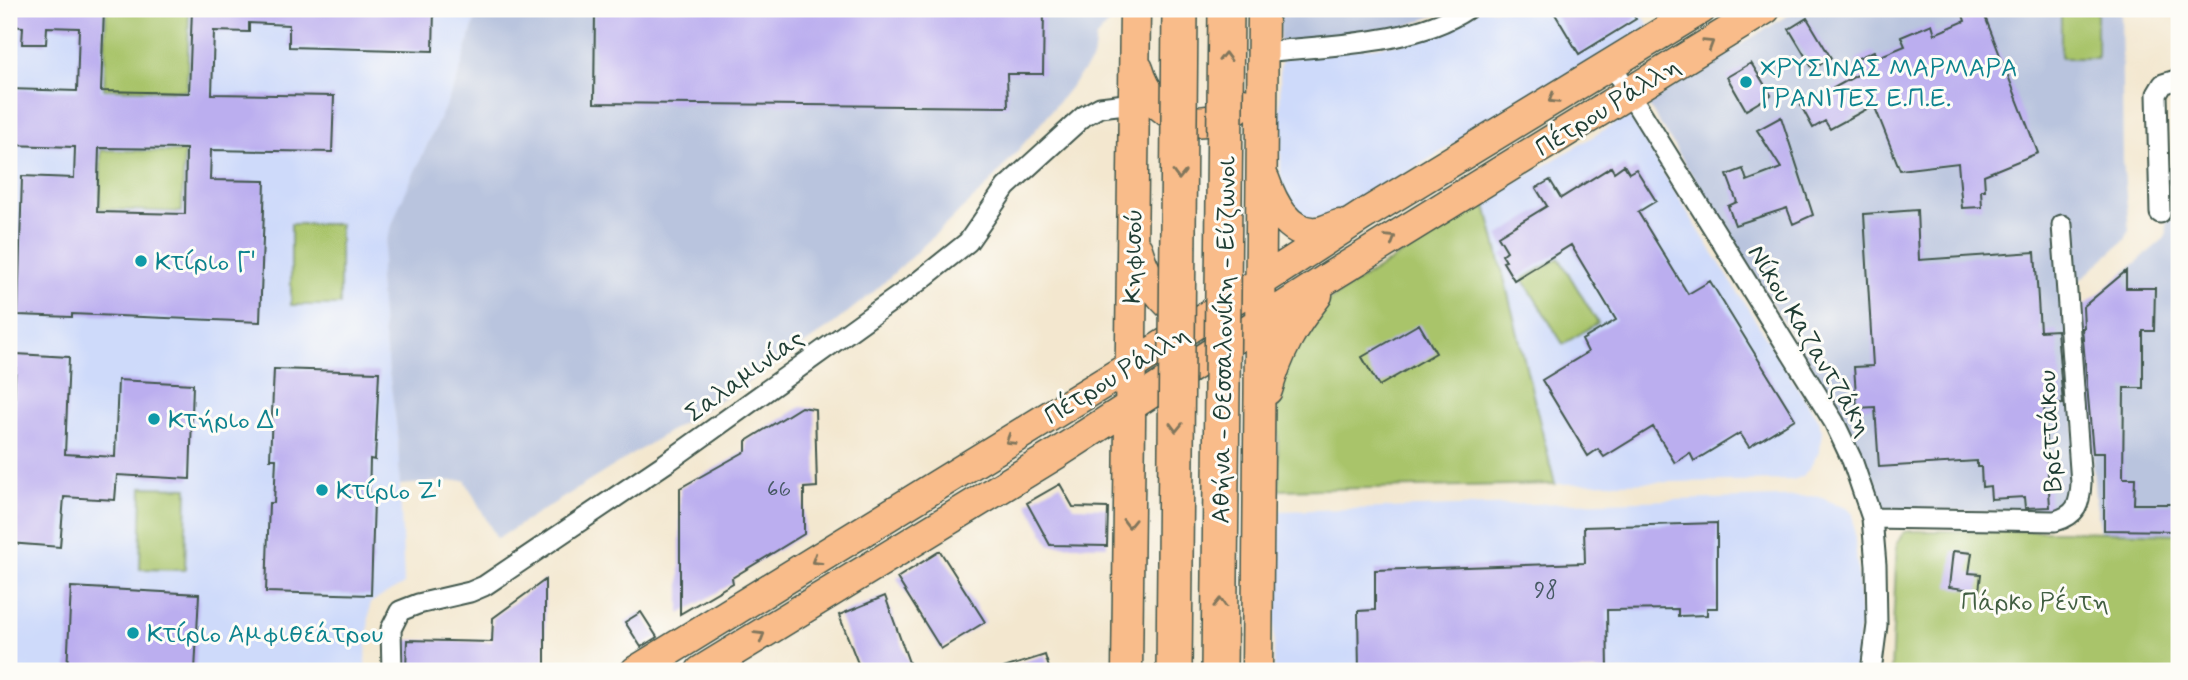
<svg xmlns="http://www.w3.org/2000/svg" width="2188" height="680" viewBox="0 0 2188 680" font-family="Mynerve,sans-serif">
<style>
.built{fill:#cedafa}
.industrial{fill:#b9c4de}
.green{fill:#a9c46a;stroke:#64804f;stroke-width:2}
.building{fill:#bbaeef;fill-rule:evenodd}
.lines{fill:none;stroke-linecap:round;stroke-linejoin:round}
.minor-casing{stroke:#3f564b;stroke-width:23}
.primary-casing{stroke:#3f564b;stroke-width:33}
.minor{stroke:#fff;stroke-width:19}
.primary{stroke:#f9bc8a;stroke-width:30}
.motorway-bridge-casing{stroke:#3f564b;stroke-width:38;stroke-linecap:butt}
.motorway-bridge{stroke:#f9bc8a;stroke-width:35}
.oneway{stroke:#81765b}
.culture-dot{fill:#0f9aa8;stroke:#fdfcf7;stroke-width:2.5}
.labels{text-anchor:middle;stroke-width:6;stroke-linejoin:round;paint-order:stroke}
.number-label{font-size:23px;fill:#465963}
.culture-label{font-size:26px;fill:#0d838f;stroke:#fdfcf7;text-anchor:start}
.street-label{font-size:26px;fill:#1f3d34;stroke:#fdfcf7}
.park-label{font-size:26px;fill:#425f42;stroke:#fdfcf7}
</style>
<rect width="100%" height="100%" fill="#fdfcf7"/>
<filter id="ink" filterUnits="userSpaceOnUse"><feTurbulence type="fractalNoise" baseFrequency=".0143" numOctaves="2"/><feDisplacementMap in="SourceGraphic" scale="14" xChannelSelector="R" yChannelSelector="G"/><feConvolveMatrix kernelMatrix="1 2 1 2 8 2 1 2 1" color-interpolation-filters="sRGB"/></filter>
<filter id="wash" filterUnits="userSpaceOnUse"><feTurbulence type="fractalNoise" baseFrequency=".00686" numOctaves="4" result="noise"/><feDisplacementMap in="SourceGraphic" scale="28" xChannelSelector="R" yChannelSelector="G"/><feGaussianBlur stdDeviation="1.57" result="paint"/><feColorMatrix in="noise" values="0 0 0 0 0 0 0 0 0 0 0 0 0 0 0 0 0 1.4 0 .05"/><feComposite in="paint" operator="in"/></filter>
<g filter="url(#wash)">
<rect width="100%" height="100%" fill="#f3e7cf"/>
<path class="built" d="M9 9H481L475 20 457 81 399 207 387 240 379 278 383 329 398 436 404 584 370 603 365 671H9Z
M1478 9H1639L1650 27 1329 219 1301 217 1281 189 1280 67 1282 59 1418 41 1451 28Z
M1629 115 1688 213 1818 420 1822 430 1820 450 1809 469 1801 477 1793 480 1555 484 1485 201Z
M1817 496 1848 509 1853 514 1861 614 1855 671H1274V515L1278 511Z"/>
<path class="industrial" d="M481 9H1121V11L1096 37 1093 59 1038 127 987 186 877 289 832 325 772 367 497 539 465 480 400 485 398 436 383 329 379 278 387 240 399 206 457 81 475 20Z
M1280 9H1452L1402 28 1279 45Z
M1798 9H2121L2123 160 2129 231 2125 240 2071 288 2077 495 2058 513 1879 509 1862 457 1843 417 1647 103Z
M2179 204V534L2101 532 2095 498 2083 308 2165 238 2167 233 2165 205Z"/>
<path class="green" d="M2061 9H2097V58H2061Z
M106 10 189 12 187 91 104 89Z
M101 150 184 152 182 212 100 209Z
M1485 201 1555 484 1279 490 1277 397 1288 358 1318 307Z
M291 224H340V305H291Z
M1559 258 1598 323 1563 344 1523 279Z
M142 487 187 488 185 570 140 569Z
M1911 531H2072L2179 534V671H1891L1897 543 1904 532Z"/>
<g id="blocks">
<path class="building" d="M9 9H104L101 91 189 93 192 9H434L433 51 289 47V25L249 23V32L214 31 212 94 334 96 332 152 211 150 210 180 265 181 260 322 72 314V317L18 315 22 176 74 178 75 147 9 145V89L77 91 79 28 47 27 46 44H22L23 27 9 26ZM99 148 186 149 185 214 97 212Z
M595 9H1044L1043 74H1007L1008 107 594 103Z
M1552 9H1629L1636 19 1579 54Z
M1978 9H1982L2038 153 1984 175 1985 190H1981L1982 207 1962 208 1958 163 1900 170 1874 105 1830 129 1825 121 1813 128 1801 106 1861 73 1856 59 1874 51 1876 58 1905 46 1901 37 1932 24 1935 34 1965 21 1963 15Z
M1807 18 1831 58 1813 69 1789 29Z
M1751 63 1771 95 1746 110 1727 77Z
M1781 117 1813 215 1793 224 1787 208 1735 225 1728 206 1737 202 1727 175 1743 169 1747 181 1781 168 1757 130Z
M1624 165 1629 173 1636 169 1656 201 1638 212 1688 294 1710 281 1795 419 1749 447 1740 433 1694 461 1690 453 1675 463 1653 427 1604 457 1598 449 1588 456 1542 380 1588 352 1582 340 1616 320 1571 245 1514 280 1503 262 1506 261 1502 255 1507 251 1498 236 1547 206 1536 188 1550 180 1561 198 1611 167 1614 172Z
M1917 210 1919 260 2035 252 2040 331 2057 330 2063 404 2044 405 2050 507 2025 508 2024 497 1991 499 1990 486 1982 487 1981 467H1977V461L1879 467 1875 407 1857 408 1854 367 1873 366 1864 214Z
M2126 271V288H2155L2154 331H2143V388H2124L2123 478H2135L2134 504H2179V531L2104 530V453H2093L2082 328H2084L2083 307Z
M1419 324 1436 353 1379 386 1362 357Z
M16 354 69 357 65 454 115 457 118 380 193 384 190 479 117 475 115 500 64 497 60 547 9 543Z
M274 369 379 372 375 460 370 459 369 500H374L371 595 266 592 269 503H274L276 459H270Z
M801 407 815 409 817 487 804 488V534L732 578 733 583 680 614V488L746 451V441Z
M1060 484 1073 507 1108 508 1107 546 1050 545 1027 503Z
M1717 523V608H1707V615L1678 616V609L1607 610 1608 671H1359L1358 611 1375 610V570L1585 563 1584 527Z
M940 551 985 622 941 649 897 578Z
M1953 551 1972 553 1969 573 1981 574 1979 591 1949 587Z
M545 580V671H406L407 640 492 642 493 618Z
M71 587 199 594 195 671H67Z
M885 596 912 671H861L839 615Z
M641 612 657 637 641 647 625 622Z
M1045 655 1050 671H1005L1004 668Z"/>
</g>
</g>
<g filter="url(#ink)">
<use href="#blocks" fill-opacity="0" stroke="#3f564b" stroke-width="2"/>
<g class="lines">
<g class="minor-casing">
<path id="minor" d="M1263 52C1325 45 1414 45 1467 9
M1611 64 1834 422 1852 460 1872 518 1876 565 1877 625 1871 671
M2160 213 2157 94 2163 84 2179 79
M1872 518 2055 521C2077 515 2080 504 2081 483L2062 225
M392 671 391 629 400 611 418 604 470 592 484 586 666 463 918 282 968 242 1006 187 1084 116 1100 107 1134 103"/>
</g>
<g class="primary-casing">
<path id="primary" d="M1138 69C1152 118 1203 140 1243 103
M1264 179C1272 202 1288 235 1317 232 1324 232 1332 227 1339 225
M1137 249C1146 280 1162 302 1189 320
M1267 390C1279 350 1291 328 1317 295
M636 671 1131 366 1362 216 1701 9
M701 671 1056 454 1333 275 1765 9
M1127 671 1135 9
M1257 671 1263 9"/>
</g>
<use href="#minor" class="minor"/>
<use href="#primary" class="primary"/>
<g class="motorway-bridge-casing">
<path id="motorway-bridge" d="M1174 671 1180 9
M1219 671 1226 9"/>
</g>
<use href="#motorway-bridge" class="motorway-bridge"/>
</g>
<defs><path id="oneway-chevron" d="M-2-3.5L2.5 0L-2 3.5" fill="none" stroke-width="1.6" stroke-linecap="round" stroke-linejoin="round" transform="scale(1.75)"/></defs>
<g class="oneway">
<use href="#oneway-chevron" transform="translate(1709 44) rotate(-32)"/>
<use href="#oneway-chevron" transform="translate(1225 57) rotate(-89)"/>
<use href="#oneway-chevron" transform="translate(1553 99) rotate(149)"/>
<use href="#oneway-chevron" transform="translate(1179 175) rotate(91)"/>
<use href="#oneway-chevron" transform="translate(1391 239) rotate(-32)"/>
<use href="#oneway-chevron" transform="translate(1176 427) rotate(91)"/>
<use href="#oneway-chevron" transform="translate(1010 440) rotate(148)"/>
<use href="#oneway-chevron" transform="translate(1129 523) rotate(91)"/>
<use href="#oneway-chevron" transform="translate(816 560) rotate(148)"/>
<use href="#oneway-chevron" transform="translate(1220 603) rotate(-89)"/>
<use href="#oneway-chevron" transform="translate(760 636) rotate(-31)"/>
</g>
</g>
<g class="culture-dot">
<circle cx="1746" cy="82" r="7"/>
<circle cx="141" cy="261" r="7"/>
<circle cx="154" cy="419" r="7"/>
<circle cx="322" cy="490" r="7"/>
<circle cx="133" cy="633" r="7"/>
</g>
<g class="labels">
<g class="number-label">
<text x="779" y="496">66</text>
<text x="1546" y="597">98</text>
</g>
<g class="culture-label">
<text x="1760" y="76">ΧΡΥΣΙΝΑΣ ΜΑΡΜΑΡΑ<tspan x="1760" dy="30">ΓΡΑΝΙΤΕΣ Ε.Π.Ε.</tspan></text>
<text x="155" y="270">Κτίριο Γ'</text>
<text x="168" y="428">Κτήριο Δ'</text>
<text x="336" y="499">Κτίριο Ζ'</text>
<text x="147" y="642">Κτίριο Αμφιθεάτρου</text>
</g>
<g class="street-label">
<text transform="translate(1607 106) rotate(-32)" y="9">Πέτρου Ράλλη</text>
<text transform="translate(1132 256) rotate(-89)" y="9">Κηφισού</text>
<text transform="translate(1223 340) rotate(-89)" y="9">Αθήνα - Θεσσαλονίκη - Εύζωνοι</text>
<text transform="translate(1811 340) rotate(59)" y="9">Νίκου Καζαντζάκη</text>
<text transform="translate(1116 374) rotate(-32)" y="9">Πέτρου Ράλλη</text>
<text transform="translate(744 375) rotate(-36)" y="9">Σαλαμινίας</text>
<text transform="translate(2049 431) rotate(-93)" y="9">Βρεττάκου</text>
</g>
<g class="park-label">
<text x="2035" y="610">Πάρκο Ρέντη</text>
</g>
</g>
<rect width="2188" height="680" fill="none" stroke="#fdfcf7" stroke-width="35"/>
</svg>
